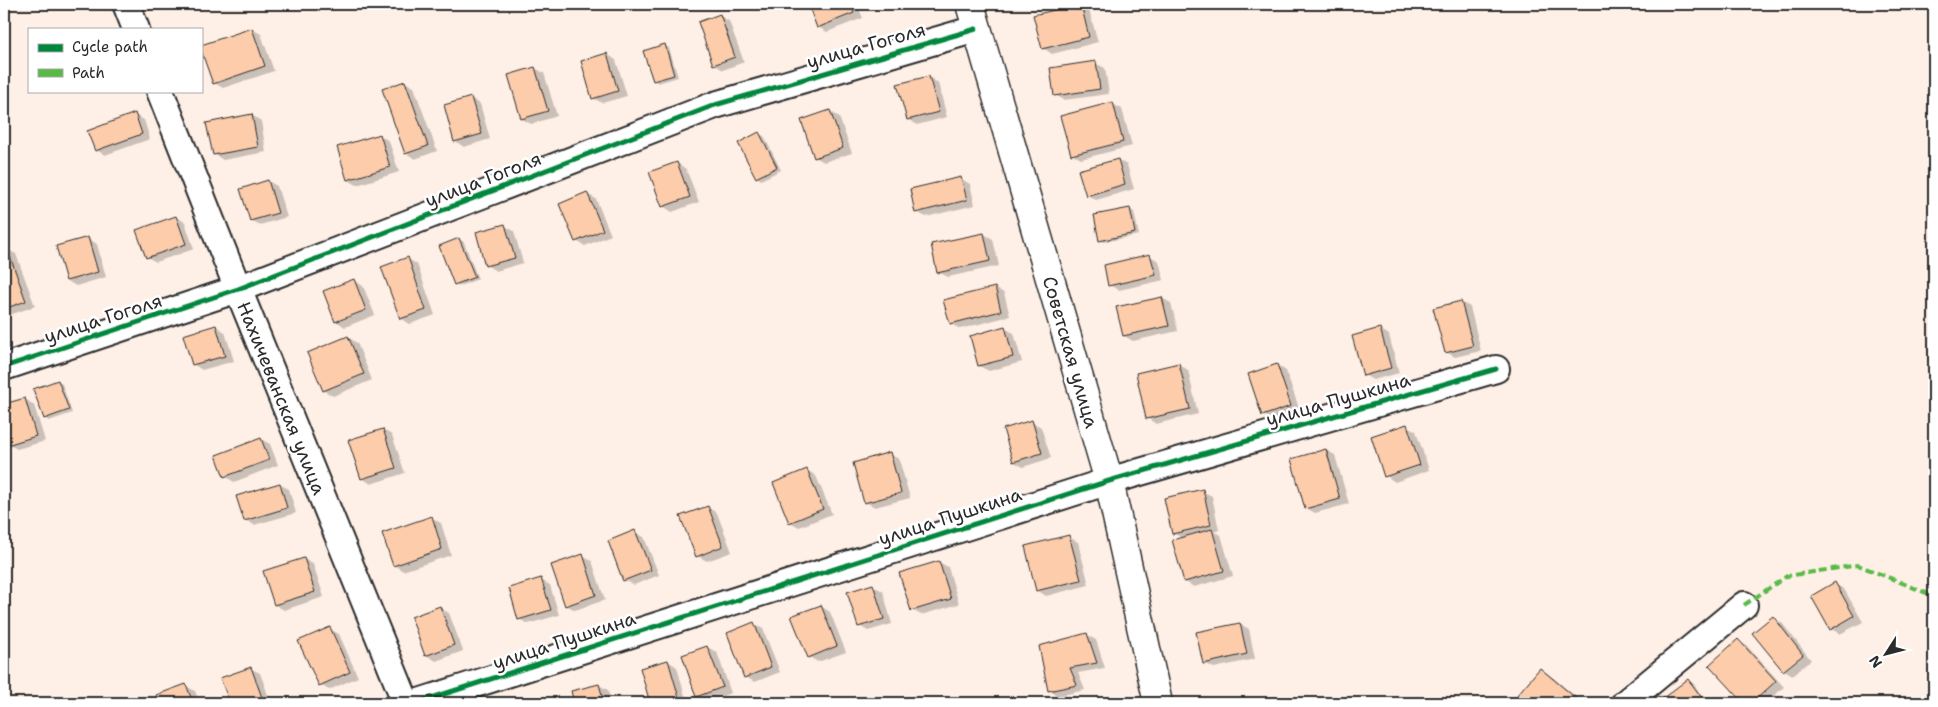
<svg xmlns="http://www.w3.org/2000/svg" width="1938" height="707" viewBox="0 0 1938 707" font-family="'Shantell Sans',sans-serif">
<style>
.shadow{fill:#0003}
.building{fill:#fcccab;stroke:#2b2b2b}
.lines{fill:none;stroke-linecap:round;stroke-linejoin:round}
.minor-casing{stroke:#2b2b2b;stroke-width:30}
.tertiary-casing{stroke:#2b2b2b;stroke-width:31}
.minor{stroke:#fff;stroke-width:26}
.tertiary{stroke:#fff;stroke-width:28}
.quiet{stroke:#58b947;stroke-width:4;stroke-dasharray:8 4;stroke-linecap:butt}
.cycleway-casing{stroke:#fff;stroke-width:8}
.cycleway{stroke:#00873e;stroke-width:5}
.labels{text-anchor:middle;stroke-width:5;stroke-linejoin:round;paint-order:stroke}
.street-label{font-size:19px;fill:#2b2b2b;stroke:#fff}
</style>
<rect width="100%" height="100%" fill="#fef0e6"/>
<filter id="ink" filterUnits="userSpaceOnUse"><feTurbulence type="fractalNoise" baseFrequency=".02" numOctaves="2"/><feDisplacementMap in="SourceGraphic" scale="10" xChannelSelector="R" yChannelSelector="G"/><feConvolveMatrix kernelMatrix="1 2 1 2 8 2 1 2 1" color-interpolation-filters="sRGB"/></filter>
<g filter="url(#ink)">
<path class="shadow" d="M809 4H857L863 18 827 32 818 27Z
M1080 5 1089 10 1098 42 1052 54 1043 48Z
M720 16 729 21 744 62 723 70 714 64Z
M252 29 261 34 274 71 223 88 214 83Z
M664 45 669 48 678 77 658 83 654 80Z
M607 54 616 60 627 96 602 103 593 98Z
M1095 63 1105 68 1109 94 1064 100 1055 95Z
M535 68 544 73 557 116 531 124 522 119Z
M929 77 938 83 947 117 917 125 908 119Z
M405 82 414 87 437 151 415 159 406 153Z
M471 98 480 104 490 139 464 147 455 141Z
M1113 104 1122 109 1132 146 1081 159 1072 154Z
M830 111 839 117 852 153 824 162 815 157Z
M135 115 144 120 150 139 105 155 96 150Z
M252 115 261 121 266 152 223 160 214 154Z
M759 134 764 136 781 170 761 180 757 177Z
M379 135 389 141 399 172 357 185 348 180Z
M1118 160 1127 165 1134 189 1096 200 1087 195Z
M677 163 686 169 699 202 672 212 663 206Z
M960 178 970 184 975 205 926 217 916 212Z
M268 181 277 186 287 217 260 225 251 220Z
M587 194 596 199 611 235 585 246 576 241Z
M1130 209 1134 212 1139 235 1104 242 1100 240Z
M176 217 185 222 194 249 156 262 147 257Z
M504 225 514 231 523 263 496 271 486 265Z
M984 234 993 239 999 266 948 277 938 272Z
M88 238 97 244 106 277 76 286 67 281Z
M459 239 464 242 478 279 460 286 455 284Z
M7 249 16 254 35 306 7 316 4 315V250Z
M1150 256 1159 261 1164 280 1119 290 1109 285Z
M408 259 417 264 435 315 410 324 401 319Z
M354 280 363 286 375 315 345 327 336 321Z
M995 288 1004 293 1010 316 960 329 951 324Z
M1162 298 1171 303 1178 331 1133 341 1124 336Z
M1461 302 1470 307 1481 351 1455 357 1446 352Z
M216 326 225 332 234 361 202 370 193 364Z
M1004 328 1014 333 1022 362 989 371 979 366Z
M1380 329 1389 335 1399 373 1373 380 1364 375Z
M348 337 357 343 372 380 333 396 324 391Z
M1178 364 1188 370 1198 414 1156 424 1147 418Z
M1277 365 1286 371 1300 411 1273 420 1263 415Z
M58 381 62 384 72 413 49 421 45 418Z
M25 399 34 405 45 441 17 449 8 444 4 430V406Z
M1032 422 1041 427 1051 458 1023 467 1014 462Z
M1407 426 1416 431 1429 470 1395 482 1386 476Z
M383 430 392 435 405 473 371 484 362 478Z
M261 439 270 444 278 465 234 482 225 476Z
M1326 450 1335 455 1349 504 1315 513 1306 508Z
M889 454 899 459 910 498 875 507 865 502Z
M807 470 816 476 832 514 799 527 790 522Z
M279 484 289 489 296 513 254 525 245 520Z
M1202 491 1212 496 1219 530 1214 532 1221 535 1233 576 1194 587 1185 582 1182 538 1173 533Z
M707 507 717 513 732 552 707 561 697 556Z
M431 518 441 523 451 555 403 571 394 565Z
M635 532 644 537 659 575 634 585 624 580Z
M1069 537 1078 542 1089 585 1046 596 1037 590Z
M582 556 592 561 605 600 575 610 566 605Z
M304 559 313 564 324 597 284 610 275 605Z
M939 562 948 567 959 604 921 615 912 610Z
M541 580 550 585 559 615 528 624 519 619Z
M1835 584 1844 589 1863 622 1840 634 1831 629Z
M873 586 883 591 892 624 868 631 859 626Z
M821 606 830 612 846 652 818 662 809 657Z
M440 608 449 613 463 651 436 661 426 655Z
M1773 618 1782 623 1811 660 1793 675 1784 670Z
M754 624 763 629 780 672 755 682 745 677Z
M1240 624 1249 629 1255 659 1214 668 1204 663Z
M330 629 339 634 358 677 329 690 320 685Z
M1087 635 1096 640 1105 668 1078 673 1085 690 1058 696 1049 690Z
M1738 641 1747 646 1784 687 1766 703H1746L1711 666Z
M707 647 717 652 731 693 707 701 697 696Z
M668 661 677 667 687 703H651L641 669Z
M250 668 260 673 271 703H231L222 679Z
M1541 669 1550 675 1583 703H1529L1519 695Z
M1688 681 1693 683 1707 703H1668L1664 698Z
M599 685 608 690 611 703H575L572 692Z
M186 686 195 691 200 703H161L158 696Z"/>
<path class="building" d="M808 4H851L854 13 817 28Z
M1081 4 1089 37 1042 49 1033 15Z
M720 14 735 57 713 65 698 22Z
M252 28 265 66 213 84 201 50V45Z
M665 44 674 75 653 81 643 51Z
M607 53 618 91 592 99 581 61Z
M1096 61 1100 89 1054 96 1050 68Z
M535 67 548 111 521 119 508 75Z
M929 76 939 112 907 120 897 84Z
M405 81 428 146 405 154 382 89Z
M471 97 482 134 454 142 444 105Z
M1113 102 1123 142 1071 155 1060 116Z
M830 110 843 148 814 158 801 120Z
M135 113 142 134 95 151 87 131Z
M252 114 258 147 213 155 206 123Z
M759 132 777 167 756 178 738 143Z
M380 134 390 167 347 180 337 147Z
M1118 159 1125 184 1086 196 1078 170Z
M677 162 690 197 662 207 649 172Z
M961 177 967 200 915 213 910 189Z
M268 180 278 213 250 221 240 189Z
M587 192 603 230 575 242 559 204Z
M1130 208 1135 233 1099 241 1094 215Z
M176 216 186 244 146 258 136 230Z
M505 224 515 258 485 266 476 232Z
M984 233 990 261 937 273 931 244Z
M88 237 98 272 66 281 56 246Z
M459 238 475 277 454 285 439 246Z
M7 248 26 301 4 309V249Z
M1150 254 1156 275 1108 286 1104 265Z
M408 257 426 310 400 319 381 267Z
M354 279 366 310 335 322 323 291Z
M995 287 1001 311 950 324 943 300Z
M1162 297 1169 326 1123 336 1116 307Z
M1461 301 1473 346 1445 353 1433 308Z
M216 325 225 356 192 365 183 335Z
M1005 326 1013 357 978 366 970 336Z
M1380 328 1391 368 1363 376 1352 336Z
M348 336 364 374 323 391 307 353Z
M1179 363 1190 409 1146 419 1136 373Z
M1277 364 1291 406 1262 416 1248 374Z
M58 380 69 410 44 419 33 389Z
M25 398 36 436 7 445 4 435V404Z
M1032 420 1042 453 1013 462 1003 429Z
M1407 424 1420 465 1384 477 1371 436Z
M383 429 396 468 361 479 348 440Z
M261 438 269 460 224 477 216 455Z
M1326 449 1340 499 1305 509 1291 459Z
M890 452 901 493 864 503 853 463Z
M807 469 823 509 789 523 773 483Z
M280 483 287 508 244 521 236 496Z
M1203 489 1211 525 1172 534 1164 498Z
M708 506 723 546 696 557 680 516Z
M432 516 442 549 393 566 382 533Z
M1212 529 1224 571 1184 582 1172 540Z
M635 530 651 570 623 581 608 541Z
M1069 535 1081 580 1036 591 1025 546Z
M583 554 596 595 565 606 551 565Z
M304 558 315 592 274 605 263 571Z
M939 561 951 599 911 611 899 573Z
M541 578 551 610 518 620 509 588Z
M1835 582 1854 616 1830 630 1811 596Z
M873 584 884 619 858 627 847 592Z
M821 605 837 646 808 658 791 616Z
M440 606 454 645 425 656 411 617Z
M1773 616 1803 655 1783 671 1752 633Z
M754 622 771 667 744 678 727 633Z
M1240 623 1247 654 1203 664 1196 632Z
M330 627 350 672 319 686 298 641Z
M1087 633 1097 663 1070 668 1077 685 1048 691 1039 646Z
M1738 639 1776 681 1752 703H1744L1709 665Z
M707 646 723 687 696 697 682 655Z
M668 660 680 701 673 703H650L640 668Z
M251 667 264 703H230L220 678Z
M1540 668 1578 700 1575 703H1527L1517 695Z
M1688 679 1705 702 1702 703H1666L1663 698Z
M186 684 193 703H159L156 695Z
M599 684 604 703H574L571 691Z"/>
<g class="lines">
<g class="minor-casing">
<path id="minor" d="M126 4 136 29
M160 91 238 289 406 703
M4 367 238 289 715 105 976 29
M416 703 1109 481 1496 369
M1625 703 1744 605"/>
</g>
<g class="tertiary-casing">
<path id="tertiary" d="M970 4 1109 481 1158 703"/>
</g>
<use href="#minor" class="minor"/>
<use href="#tertiary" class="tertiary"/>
<path class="quiet" d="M1744 605 1787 576 1858 565 1934 596"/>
<g class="cycleway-casing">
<path id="cycleway" d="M4 367 238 289 715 105 976 29
M416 703 1109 481 1496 369"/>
</g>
<use href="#cycleway" class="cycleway"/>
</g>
</g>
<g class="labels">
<g class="street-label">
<text transform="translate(866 45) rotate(-16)" y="7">улица Гоголя</text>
<text transform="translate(483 179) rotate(-21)" y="7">улица Гоголя</text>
<text transform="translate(103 318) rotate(-18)" y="7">улица Гоголя</text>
<text transform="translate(1071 352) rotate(74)" y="7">Советская улица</text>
<text transform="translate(282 398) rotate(68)" y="7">Нахичеванская улица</text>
<text transform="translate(1338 399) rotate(-16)" y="7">улица Пушкина</text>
<text transform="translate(950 516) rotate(-18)" y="7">улица Пушкина</text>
<text transform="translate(564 640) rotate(-18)" y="7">улица Пушкина</text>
</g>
</g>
<rect width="1938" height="707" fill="none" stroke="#fff" stroke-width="20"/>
<rect x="10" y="10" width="1918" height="687" fill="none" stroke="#2b2b2b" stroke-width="2" filter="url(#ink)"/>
<rect x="28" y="28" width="175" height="65" fill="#ffffff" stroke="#aaaaaa"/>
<rect x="38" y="44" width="25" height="8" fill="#00873e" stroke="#aaaaaa"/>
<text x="72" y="52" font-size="15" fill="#2b2b2b">Cycle path</text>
<rect x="38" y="69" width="25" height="8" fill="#58b947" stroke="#aaaaaa"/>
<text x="72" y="78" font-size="15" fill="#2b2b2b">Path</text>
<g transform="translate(1886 654) rotate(234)" stroke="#ffffff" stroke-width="4" paint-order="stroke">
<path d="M0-4L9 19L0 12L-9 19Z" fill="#2b2b2b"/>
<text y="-8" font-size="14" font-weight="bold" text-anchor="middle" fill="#2b2b2b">N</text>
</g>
</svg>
